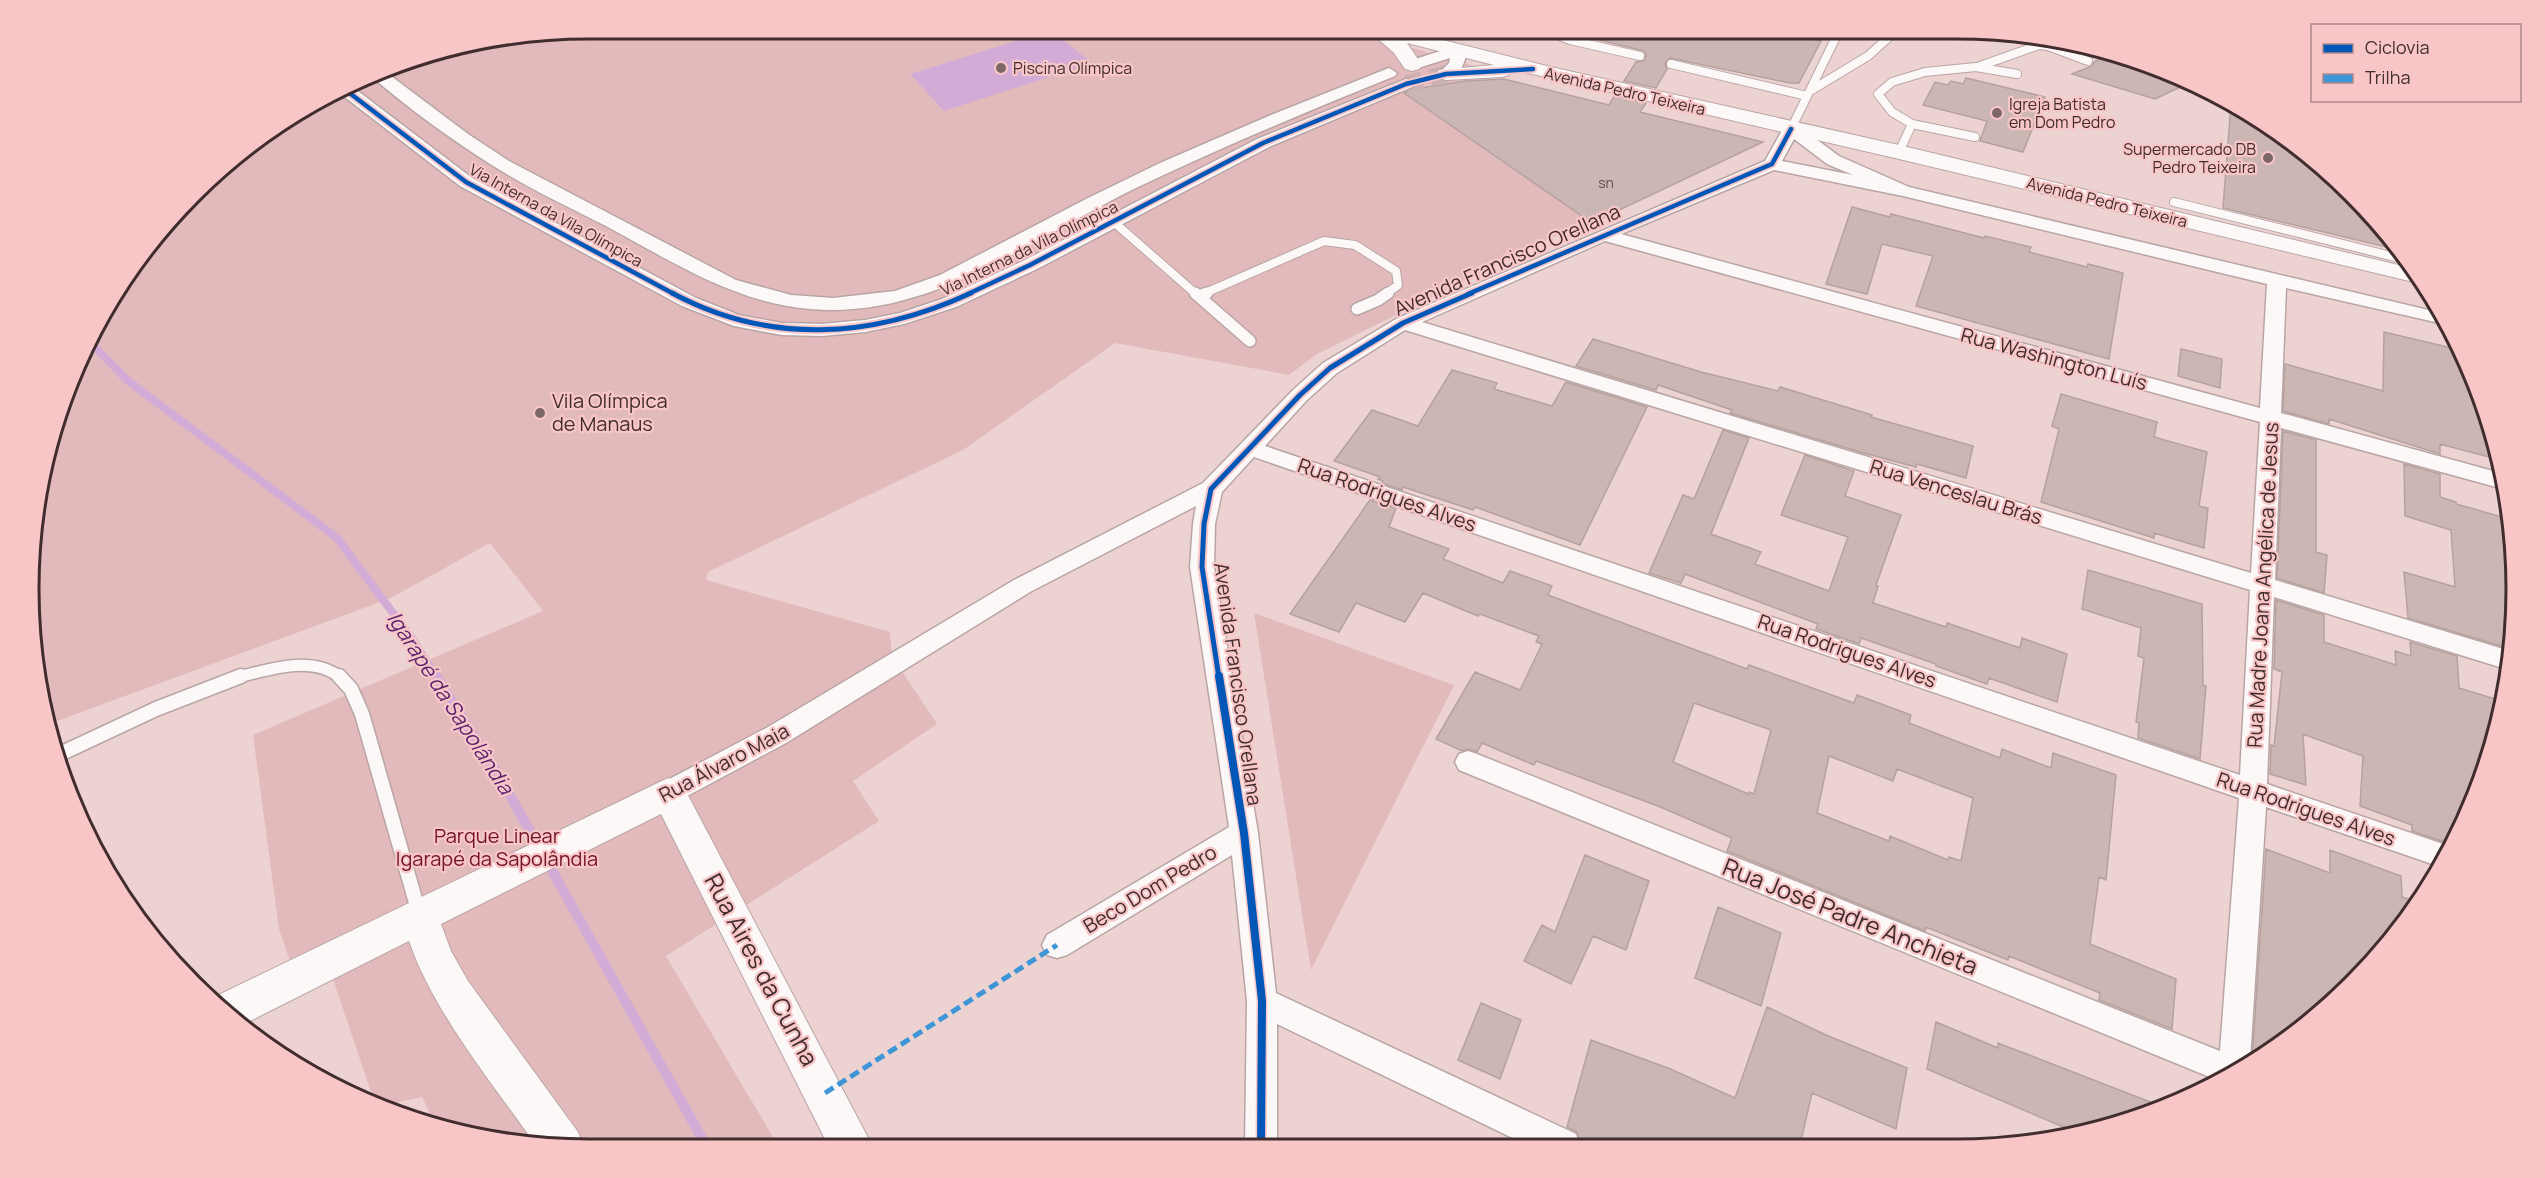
<svg xmlns="http://www.w3.org/2000/svg" width="2545" height="1178" viewBox="0 0 2545 1178" font-family="Manrope,sans-serif">
<style>
.green{fill:#e3babb}
.water{fill:#d2acd7}
.lines{fill:none;stroke-linecap:round;stroke-linejoin:round}
.stream-far1{stroke:#d2acd7;stroke-width:8}
.stream{stroke:#d2acd7;stroke-width:10}
.building{fill:#cbb6b4;stroke:#b5a19f;stroke-width:1.5;fill-rule:evenodd}
.minor-tunnel{stroke:#cbb1b1;stroke-width:17;stroke-dasharray:17 8;stroke-linecap:butt}
.service-far2-casing{stroke:#b9a5a5;stroke-width:10}
.service-far1-casing{stroke:#b9a5a5;stroke-width:14}
.service-casing{stroke:#b9a5a5;stroke-width:17}
.minor-casing{stroke:#b9a5a5;stroke-width:3}
.tertiary-casing{stroke:#b9a5a5;stroke-width:2}
.service-far2{stroke:#fcf8f8;stroke-width:8}
.service-far1{stroke:#fcf8f8;stroke-width:11}
.service{stroke:#fcf8f8;stroke-width:14}
.minor{fill:#fcf8f8;fill-rule:evenodd}
.tertiary{fill:#fcf8f8;fill-rule:evenodd}
.quiet{stroke:#3f96d7;stroke-width:5;stroke-dasharray:10 5;stroke-linecap:butt}
.cycleway-far2-casing{stroke:#f9c6c8;stroke-width:8}
.cycleway-far1-casing{stroke:#f9c6c8;stroke-width:9}
.cycleway-casing{stroke:#f9c6c8;stroke-width:11}
.cycleway-far2{stroke:#0057b8;stroke-width:4.5}
.cycleway-far1{stroke:#0057b8;stroke-width:5}
.cycleway{stroke:#0057b8;stroke-width:8}
.poi-dot{fill:#7d6767;stroke:#f9c6c8;stroke-width:2}
.labels{text-anchor:middle;stroke-width:4.5;stroke-linejoin:round;paint-order:stroke}
.far-number-label{font-size:14px;fill:#644f50}
.far-poi-label{font-size:16px;fill:#412d2e;stroke:#f9c6c8;text-anchor:start}
.far-street-label{font-size:16px;fill:#412d2e;stroke:#f9c6c8}
.street-label{font-size:20px;fill:#412d2e;stroke:#f9c6c8}
.poi-label{font-size:20px;fill:#412d2e;stroke:#f9c6c8;text-anchor:start}
.park-label{font-size:20px;fill:#711327;stroke:#f9c6c8}
.water-label{font-size:21px;font-style:italic;fill:#5a266e;stroke:#f9c6c8}
.near-street-label{font-size:24px;fill:#412d2e;stroke:#f9c6c8}
.rim{fill:none;stroke:#412d2e;stroke-width:3}
</style>
<rect width="100%" height="100%" fill="#edd2d2"/>
<path class="green" d="M589 29H1349L1508 76 1421 86 1602 213 1317 354 1289 375 1115 343 963 450 708 572 706 580 890 632 892 656 937 724 853 781 879 821 666 956 780 1149H589L480 1139 436 1126 422 1097 376 1107 324 952 293 970 279 929 253 735 543 611 490 543 391 598 49 724 39 698 29 589 39 480 104 308 220 167 308 104 409 58Z
M1254 613 1454 685 1311 970Z"/>
<path class="water" d="M1051 30 1092 63 944 111 910 74Z"/>
<g class="lines">
<path class="stream-far1" d="M91 343 127 380 337 538 413 640 437 678"/>
<path class="stream" d="M436 676 499 776 708 1149"/>
</g>
<path class="building" d="M1592 28H1758L1821 41 1799 83H1790L1670 58 1665 63 1667 69 1656 88 1624 81 1636 62 1645 60 1646 55 1644 51 1591 38Z
M2111 53 2170 71 2191 82 2155 99 2072 74 2092 66 2094 62Z
M1966 78 2045 97 2023 152 1980 141 1987 121 1923 105 1935 82 1948 85 1951 81 1963 84Z
M1504 79 1609 105 1615 95 1646 103 1640 112 1763 142 1592 223 1404 93 1413 89 1466 81Z
M2231 104 2267 123 2352 192 2399 250 2223 208Z
M1852 207 1890 217 1891 214 1984 238 1985 236 2031 247 2029 252 2087 267 2088 264 2123 273 2109 359 1916 306 1933 256 1882 244 1867 294 1826 284Z
M2384 332 2460 350 2474 374 2500 460 2440 444V454L2329 419V424L2283 411 2285 364 2383 391Z
M1593 339 1701 372 1778 391 1780 387 1872 415 1871 417 1973 446 1966 478 1917 464 1916 467 1860 452 1730 413 1732 410 1658 385 1656 390 1576 366Z
M2181 349 2222 359 2220 388 2178 376Z
M1452 370 1497 383 1494 389 1552 406 1566 382 1647 407 1580 545 1475 507 1473 510 1403 487 1402 490 1382 483 1383 481 1378 479 1380 477 1334 461 1372 410 1418 426Z
M2061 394 2157 422 2154 437 2207 452 2199 506 2208 508 2204 548 2154 533V538L2041 502 2059 429 2052 426Z
M1723 430 1749 438 1711 534 1761 552 1755 564 1829 591 1848 537 1781 515 1805 455 1854 471 1845 496 1901 515 1876 585 1878 586 1873 603 1946 627 1947 623 2020 648 2022 638 2067 654 2057 702 1989 678 1987 684 1936 666V664L1861 638 1859 644 1857 643 1816 629 1818 624 1685 574 1681 583 1649 573 1683 495 1694 499Z
M2283 431 2316 440V552L2327 555 2324 593 2277 578Z
M2404 464 2440 474V497L2456 502V504L2506 518 2516 589 2511 649 2408 618 2404 572 2455 587 2451 530 2405 516Z
M1370 500 1396 508 1389 527 1449 549 1443 559 1503 583 1510 571 1552 586 1548 595 1604 616 1747 669 1749 665 1854 703 1857 695 1911 715 1909 723 2000 758 2002 749 2051 768 2053 753 2116 775 2106 880 2099 877 2090 944 2176 979 2172 1029 2099 1000 2100 993 2009 956 2008 960 1926 927 1925 931 1727 851 1732 838 1658 806 1536 761 1534 765 1482 743 1477 752 1469 749 1462 751 1436 739 1475 672 1520 690 1542 644 1536 642 1539 636 1480 614 1478 616 1423 593 1405 622 1356 603 1339 632 1290 614ZM1694 703 1771 730 1754 794 1749 792 1748 794 1673 762ZM1829 756 1893 781 1897 769 1973 798 1961 861 1949 857 1948 860 1890 836 1889 841 1817 813Z
M2088 570 2202 604 2203 685 2206 686 2200 759 2138 738 2139 723 2136 722 2144 658 2138 656 2141 628 2082 609Z
M2276 600 2324 615V642L2396 665 2395 651 2411 656 2410 642 2457 656 2459 688 2505 702 2474 803 2450 844 2412 831V825L2360 806 2363 756 2303 734 2306 785 2270 774 2271 745 2274 746 2282 672 2274 669Z
M2266 849 2330 873V850L2401 876 2402 897 2417 902 2401 930 2297 1033 2252 1060Z
M1585 855 1649 881 1626 950 1593 936 1571 984 1524 961 1542 925 1555 932Z
M1718 907 1781 933 1761 1006 1695 978Z
M1481 1003 1521 1020 1500 1079 1458 1060Z
M1767 1007 1826 1035 1907 1068 1896 1129 1812 1093 1800 1145 1590 1146 1581 1143 1577 1132 1567 1127 1591 1040 1668 1068 1735 1098Z
M1936 1022 1998 1048V1043L2166 1108 2075 1132 1927 1069Z"/>
<g class="lines">
<path class="minor-tunnel" d="M1406 84 1446 74"/>
<g class="service-far2-casing">
<path id="service-far2" d="M1554 29 1560 36 1570 40 1640 56
M1671 64 1807 96
M1980 66 2039 45 2048 46 2088 61
M1810 91 1868 56 1898 29
M1912 124 1892 112 1878 94 1892 82 1925 72 1976 67 2017 74
M1791 129 1840 29
M1899 152 1912 124 1975 137
M2174 202 2407 260
M1092 203 1196 294
M1203 294 1324 241 1355 245 1396 271 1398 285 1386 294"/>
</g>
<g class="service-far1-casing">
<path id="service-far1" d="M1195 293 1250 341
M1199 296 1207 293
M1357 309 1378 300 1388 293
M235 678C267 670 312 654 341 678"/>
</g>
<g class="service-casing">
<path id="service" d="M339 676 351 689 362 714 419 913
M60 754 156 709 241 676"/>
</g>
<g class="minor-casing">
<path id="minor" d="M1459 45 1467 50C1465 63 1461 75 1446 79L1438 74 1449 63 1450 58 1412 70 1404 65 1406 62Z
M1389 68 1397 73 1395 76C1308 111 1222 147 1138 187 1034 237 932 320 810 309 735 303 671 261 606 226 569 207 530 189 495 167 452 140 409 109 371 76L383 70 468 134 509 161 736 280 791 295 833 298 895 291 940 275 1088 198 1160 163 1271 115Z
M1406 79 1412 81 1414 84 1412 87 1269 147 1037 269 956 307 904 324 865 332 822 336 782 335 734 326 682 306 460 186 337 91 350 85 472 178 696 298 739 315 782 323 822 324 865 320 900 313 942 299 1023 261 1257 139Z
M1791 124 1797 125 1839 156 1909 187 2441 313 2448 325 2286 288 2281 413 2504 474 2507 490 2281 428 2275 580 2510 651 2509 670 2274 597 2267 784 2449 846 2438 866 2266 807 2250 1061 2217 1080 1459 770 1455 762 1459 754 1468 751 1477 754 2220 1051 2239 798 1254 457 1222 492 1215 524 1214 567 1258 833 1276 993 1576 1134 1580 1146H1529L1277 1024V1147H1245L1247 1001 1232 855 1067 955 1057 958 1047 955 1042 945 1047 935 1229 827 1190 567 1193 524 1196 506 1030 592 786 743 678 801 668 804 658 801 654 793 658 785 768 727 1014 580 1203 483 1293 390 1323 363 1396 319 1765 161 1785 125ZM1794 139 1827 164 1853 175 1782 161ZM1774 170 1903 196 2267 284 2260 408 1621 234ZM1605 241 2260 422 2251 573 1422 322ZM1405 330 2250 590 2240 775 1265 446 1307 400 1337 373Z"/>
</g>
<g class="tertiary-casing">
<path id="tertiary" d="M1367 29H1399L1551 67 1899 145 2415 269 2426 285 1899 159 1511 69 1509 75 1502 77 1446 80 1439 78 1435 74 1439 70 1494 65 1407 43 1422 65 1419 69 1412 71 1405 69 1394 53Z
M668 778 681 782 874 1149H830L661 814 441 924 451 951 468 981 578 1132 584 1149 535 1144C492 1083 433 1011 409 941L242 1025 220 1011 210 999Z"/>
</g>
<use href="#service-far2" class="service-far2"/>
<use href="#service-far1" class="service-far1"/>
<use href="#service" class="service"/>
<use href="#minor" class="minor"/>
<use href="#tertiary" class="tertiary"/>
<path class="quiet" d="M825 1093 1057 945"/>
<g class="cycleway-far2-casing">
<path id="cycleway-far2" d="M343 88 466 182 674 294
M968 294 1030 265 1263 143 1406 84 1446 74 1533 69
M1468 294 1772 164 1791 129"/>
</g>
<g class="cycleway-far1-casing">
<path id="cycleway-far1" d="M672 293C769 345 872 339 971 293
M1219 678 1202 567 1204 524 1211 489 1300 395 1330 368 1403 323 1472 293"/>
</g>
<g class="cycleway-casing">
<path id="cycleway" d="M1219 676 1244 833 1262 1001 1261 1147"/>
</g>
<use href="#cycleway-far2" class="cycleway-far2"/>
<use href="#cycleway-far1" class="cycleway-far1"/>
<use href="#cycleway" class="cycleway"/>
</g>
<g class="poi-dot">
<circle cx="1001" cy="68" r="6"/>
<circle cx="1997" cy="113" r="6"/>
<circle cx="2268" cy="158" r="6"/>
<circle cx="540" cy="413" r="6"/>
</g>
<g class="labels">
<g class="far-number-label">
<text x="1606" y="188">sn</text>
</g>
<g class="far-poi-label">
<text x="1013" y="74">Piscina Olímpica</text>
<text x="2009" y="110">Igreja Batista<tspan x="2009" dy="18">em Dom Pedro</tspan></text>
<text x="2256" y="155" text-anchor="end">Supermercado DB<tspan x="2256" dy="18">Pedro Teixeira</tspan></text>
</g>
<g class="far-street-label">
<text transform="translate(1625 91) rotate(13)" y="6">Avenida Pedro Teixeira</text>
<text transform="translate(2107 202) rotate(14)" y="6">Avenida Pedro Teixeira</text>
<text transform="translate(556 215) rotate(29)" y="6">Via Interna da Vila Olímpica</text>
<text transform="translate(1029 248) rotate(-26)" y="6">Via Interna da Vila Olímpica</text>
</g>
<g class="street-label">
<text transform="translate(1507 260) rotate(-24)" y="7">Avenida Francisco Orellana</text>
<text transform="translate(2054 359) rotate(15)" y="7">Rua Washington Luís</text>
<text transform="translate(1956 492) rotate(17)" y="7">Rua Venceslau Brás</text>
<text transform="translate(1387 495) rotate(19)" y="7">Rua Rodrigues Alves</text>
<text transform="translate(2263 585) rotate(-87)" y="7">Rua Madre Joana Angélica de Jesus</text>
<text transform="translate(1847 651) rotate(19)" y="7">Rua Rodrigues Alves</text>
<text transform="translate(1238 684) rotate(82)" y="7">Avenida Francisco Orellana</text>
<text transform="translate(724 763) rotate(-28)" y="7">Rua Álvaro Maia</text>
<text transform="translate(2306 809) rotate(19)" y="7">Rua Rodrigues Alves</text>
<text transform="translate(1150 889) rotate(-31)" y="7">Beco Dom Pedro</text>
</g>
<g class="poi-label">
<text x="552" y="408">Vila Olímpica<tspan x="552" dy="23">de Manaus</tspan></text>
</g>
<g class="park-label">
<text x="497" y="843">Parque Linear<tspan x="497" dy="23">Igarapé da Sapolândia</tspan></text>
</g>
<g class="water-label">
<text transform="translate(450 703) rotate(57)" y="7">Igarapé da Sapolândia</text>
</g>
<g class="near-street-label">
<text transform="translate(1850 917) rotate(22)" y="8">Rua José Padre Anchieta</text>
<text transform="translate(761 970) rotate(62)" y="8">Rua Aires da Cunha</text>
</g>
</g>
<path d="M0 0H2545V1178H0ZM589 39H1956A550 550 0 0 1 2506 589V589A550 550 0 0 1 1956 1139H589A550 550 0 0 1 39 589V589A550 550 0 0 1 589 39Z" fill="#f9c6c8" fill-rule="evenodd"/>
<path class="rim" d="M589 39H1956A550 550 0 0 1 2506 589V589A550 550 0 0 1 1956 1139H589A550 550 0 0 1 39 589V589A550 550 0 0 1 589 39Z"/>
<rect x="2311" y="24" width="210" height="78" fill="#f9c6c8" stroke="#af898a" stroke-width="1.5"/>
<rect x="2323" y="44" width="30" height="9" fill="#0057b8" stroke="#af898a" stroke-width="1.5"/>
<text x="2365" y="54" font-size="18" fill="#412d2e">Ciclovia</text>
<rect x="2323" y="74" width="30" height="9" fill="#3f96d7" stroke="#af898a" stroke-width="1.5"/>
<text x="2365" y="84" font-size="18" fill="#412d2e">Trilha</text>
</svg>
